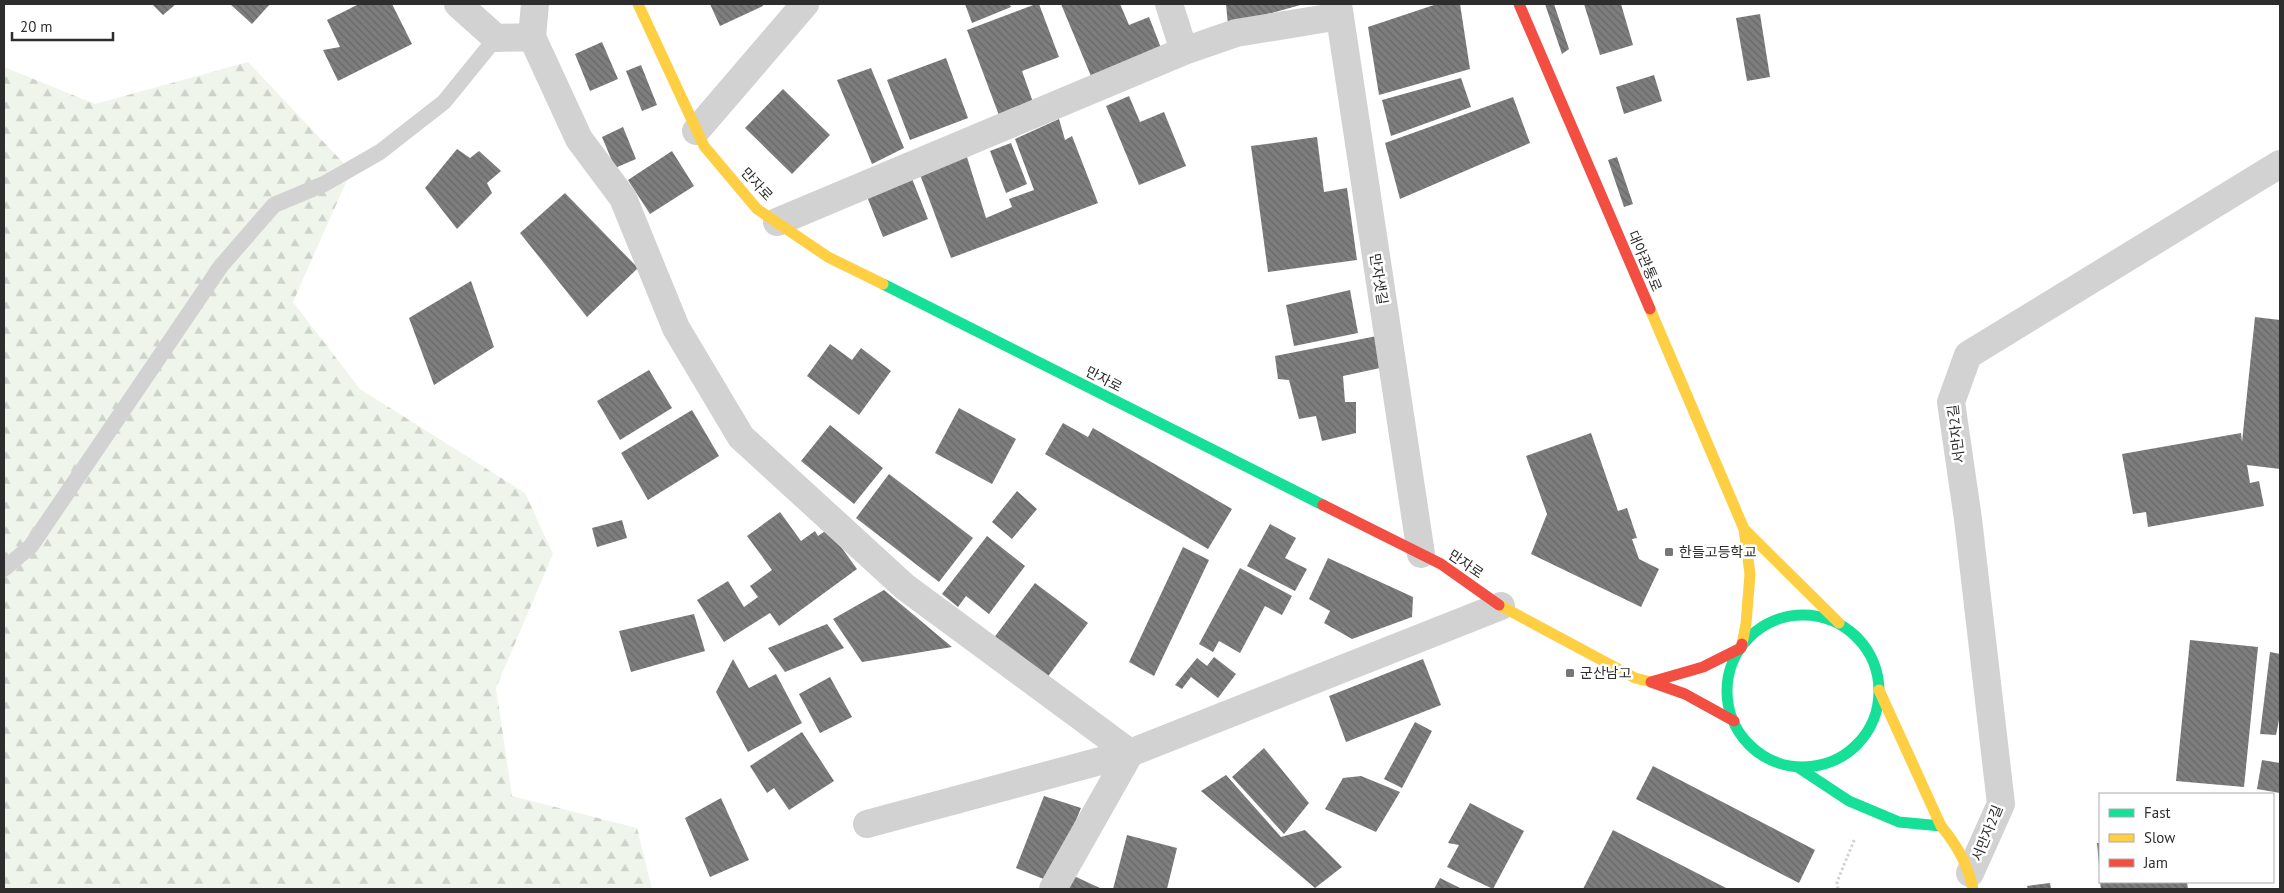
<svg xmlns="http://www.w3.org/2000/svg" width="2284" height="893" viewBox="0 0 2284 893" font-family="'PT Sans','Noto Sans KR',sans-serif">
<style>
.forest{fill:url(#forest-firs)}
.building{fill:url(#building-back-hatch)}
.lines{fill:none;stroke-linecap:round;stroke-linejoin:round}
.path{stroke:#d2d2d2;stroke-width:3;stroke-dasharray:2.5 2.5;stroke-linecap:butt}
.lane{stroke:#d2d2d2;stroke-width:16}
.street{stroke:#d2d2d2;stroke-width:28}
.fast{stroke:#16e098;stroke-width:11}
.slow{stroke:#ffcf43;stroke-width:11}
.jam{stroke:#f24e42;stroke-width:11}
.poi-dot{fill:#767676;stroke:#fff;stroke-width:2}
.labels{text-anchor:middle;stroke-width:5;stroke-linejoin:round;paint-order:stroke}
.street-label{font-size:14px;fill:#2d2d2d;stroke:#fff}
.poi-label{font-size:14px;fill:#2d2d2d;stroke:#fff;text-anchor:start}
</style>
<defs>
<pattern id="forest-firs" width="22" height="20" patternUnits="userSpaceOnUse" patternTransform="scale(1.25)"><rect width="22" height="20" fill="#eff5eb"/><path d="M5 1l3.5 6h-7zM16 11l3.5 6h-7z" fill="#cdd2ca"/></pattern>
<pattern id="building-back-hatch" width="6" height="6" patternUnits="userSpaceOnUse" patternTransform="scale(1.25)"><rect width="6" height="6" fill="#7e7e7e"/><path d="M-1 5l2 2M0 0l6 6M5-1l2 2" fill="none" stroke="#686868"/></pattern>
</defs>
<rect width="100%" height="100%" fill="#fff"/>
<path class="forest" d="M248 62 351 171 293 302 360 389 525 493 553 554 496 688 512 796 637 828 652 889H4V67L95 104Z"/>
<path class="building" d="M152 4H176L163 15Z
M230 4H270L252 24Z
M359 4H392L412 44 338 81 323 50 340 47 327 20Z
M710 4H762L763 6 720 26Z
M965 4H1009L1011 7 972 23Z
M1036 4H1039L1059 57 1022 71 1034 105 1000 118 967 30Z
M1061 4H1120L1129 25 1149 17 1163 53 1093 81Z
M1226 4H1304L1228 25Z
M1437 4H1460L1470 69 1379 95 1368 27Z
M1545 4H1554L1569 49 1562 54Z
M1584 4H1621L1633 45 1600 55Z
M1760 14 1770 77 1747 81 1736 18Z
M602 42 618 79 590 91 575 54Z
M946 58 968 118 910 140 887 80Z
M641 65 657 105 642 111 626 71Z
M871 68 904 148 872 164 837 80Z
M1654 75 1662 101 1624 114 1616 87Z
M1461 78 1471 107 1391 136 1382 100Z
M783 89 830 135 792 174 745 128Z
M1129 96 1140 122 1164 112 1186 166 1139 185 1106 106Z
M1513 97 1530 143 1400 199 1385 143Z
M1059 119 1065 140 1072 136 1098 203 951 258 918 169 966 154 986 218 1012 207 1009 199 1034 190 1015 139Z
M623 127 636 159 615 168 602 137Z
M1317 137 1324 192 1347 188 1357 260 1268 272 1251 146Z
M1011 143 1027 184 1006 193 990 151Z
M457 149 470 158 479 151 501 171 487 183 492 193 457 229 425 188Z
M672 151 694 186 650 214 628 180Z
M1617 157 1633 204 1624 207 1608 160Z
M911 176 928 219 883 237 866 194Z
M565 193 638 268 587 317 520 233Z
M471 281 494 347 434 385 409 318Z
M1350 290 1358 333 1294 346 1286 305Z
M2255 317 2280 320V469L2247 465 2250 483 2259 481 2264 506 2148 527 2146 512 2133 514 2122 454 2241 433 2242 442Z
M1377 336 1380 368 1343 376 1345 402H1356V433L1322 441 1316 416 1299 419 1289 380 1278 379 1275 356Z
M830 344 852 360 861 348 891 371 859 415 807 376Z
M649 370 672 408 620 440 597 401Z
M959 408 1016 439 992 484 935 453Z
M692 410 719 456 648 500 621 453Z
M1063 423 1088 437 1093 428 1232 509 1208 549 1045 454Z
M830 425 883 468 854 504 801 461Z
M1591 433 1618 511 1627 508 1637 538 1632 539 1639 559 1659 569 1641 607 1531 554 1547 514 1526 456Z
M889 474 973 538 939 582 856 518Z
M1017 491 1037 509 1012 539 992 522Z
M780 512 801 541 815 531 818 536 828 529 857 569 779 626 770 613 724 642 697 600 728 581 744 607 758 597 750 586 772 570 747 536Z
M622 520 627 538 597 547 592 528Z
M1270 524 1296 538 1285 558 1307 569 1295 591 1247 566Z
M987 536 1025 566 989 614 966 596 958 607 942 594Z
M1183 547 1209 560 1154 676 1129 662Z
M1328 558 1413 597 1412 617 1352 639 1324 623 1330 611 1309 599Z
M1240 568 1292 596 1282 615 1265 606 1240 653 1219 641 1213 652 1199 644Z
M1035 583 1088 623 1043 683 990 643Z
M884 590 952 647 862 662 833 619Z
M694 614 705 651 631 672 619 631Z
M827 624 844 648 785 672 768 648Z
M2190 640 2258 647 2244 787 2176 781Z
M2270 652 2280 654V715L2276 735 2260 734Z
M1214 657 1236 674 1218 698 1191 677 1182 689 1175 685 1197 658 1207 666Z
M733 659 749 688 776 674 802 723 748 752 716 692Z
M1423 659 1441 705 1346 742 1329 696Z
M830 677 852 717 820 733 799 694Z
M1415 722 1432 731 1402 788 1384 779Z
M802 732 834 781 789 810 774 788 767 793 750 766Z
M1264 748 1309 803 1284 834 1232 777Z
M2262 760 2280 763V793L2257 789Z
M1653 766 1815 850 1799 883 1636 799Z
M1226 775 1281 837 1305 830 1342 867 1315 888 1201 791Z
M1361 776 1400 792 1376 832 1325 809 1343 778Z
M1044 796 1081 808 1051 882 1016 868Z
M721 798 749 860 710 877 685 818Z
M1470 803 1524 831 1493 889 1447 867 1459 845 1448 843Z
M1613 830 1728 889H1583Z
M1127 835 1177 848 1167 889H1113Z
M2097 843H2100V865H2099Z
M1074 876 1102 889H1068Z
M1440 878 1462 889H1434Z
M2100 882H2187L2188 889H2101Z
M2050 883 2051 889H2028L2027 886Z"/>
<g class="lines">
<path class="path" d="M1838 889 1837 882 1855 838"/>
<path class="lane" d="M4 569 31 546 221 266 274 205 324 184 380 152 444 102 496 38"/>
<path class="street" d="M458 4 496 38 532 37
M535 4 532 37 579 139 623 198 676 328 741 437 905 587 1130 753 1053 889
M1169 4 1184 51
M1338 4 1421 554
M696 131 805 4
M777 222 1184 51 1236 33 1340 16
M867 824 1130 753 1501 606
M1970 873 2001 804 1968 519 1951 402 1968 355 2280 164"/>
<path class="fast" d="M883 284 1323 505
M1727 691a76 76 0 1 1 152 0a76 76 0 1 1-152 0Z
M1799 768 1849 801 1899 822 1941 826"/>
<path class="slow" d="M638 4 704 146 757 209 828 257 883 284
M1650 309 1744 529
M1499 605 1635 678 1651 682
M1742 644 1746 624 1750 574 1744 529 1839 623
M1879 690 1941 826C1957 845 1968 864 1973 889"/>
<path class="jam" d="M1519 4 1650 309
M1323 505 1441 564 1499 605
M1734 721 1685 694 1651 682 1703 667 1741 648 1742 644"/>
</g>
<g class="poi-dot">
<rect x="1664" y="547" width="10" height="10" rx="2.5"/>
<rect x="1565" y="668" width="10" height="10" rx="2.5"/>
</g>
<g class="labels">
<g class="street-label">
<text transform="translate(757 184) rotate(47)" y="5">만자로</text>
<text transform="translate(1645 261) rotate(67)" y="5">대야관통로</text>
<text transform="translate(1379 279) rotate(81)" y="5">만자샛길</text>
<text transform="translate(1104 379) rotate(27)" y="5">만자로</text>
<text transform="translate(1956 434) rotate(-97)" y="5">서만자2길</text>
<text transform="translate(1466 564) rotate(34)" y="5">만자로</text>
<text transform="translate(1987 833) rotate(-68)" y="5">서만자2길</text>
</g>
<g class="poi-label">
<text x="1679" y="557">한들고등학교</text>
<text x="1580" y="678">군산남고</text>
</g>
</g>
<rect width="2284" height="893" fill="none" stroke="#2d2d2d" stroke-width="10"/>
<rect x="2099" y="793" width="175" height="90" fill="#ffffff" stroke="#ababab"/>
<rect x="2109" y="809" width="25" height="8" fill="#16e098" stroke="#ababab"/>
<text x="2144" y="818" font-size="15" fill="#2d2d2d">Fast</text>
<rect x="2109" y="834" width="25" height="8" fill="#ffcf43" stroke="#ababab"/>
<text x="2144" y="843" font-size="15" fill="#2d2d2d">Slow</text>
<rect x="2109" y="859" width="25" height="8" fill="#f24e42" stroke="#ababab"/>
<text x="2144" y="868" font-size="15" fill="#2d2d2d">Jam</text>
<path d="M12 32v8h101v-8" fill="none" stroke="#2d2d2d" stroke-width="2.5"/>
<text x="20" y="32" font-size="15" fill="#2d2d2d" stroke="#ffffff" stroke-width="4" paint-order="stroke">20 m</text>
</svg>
